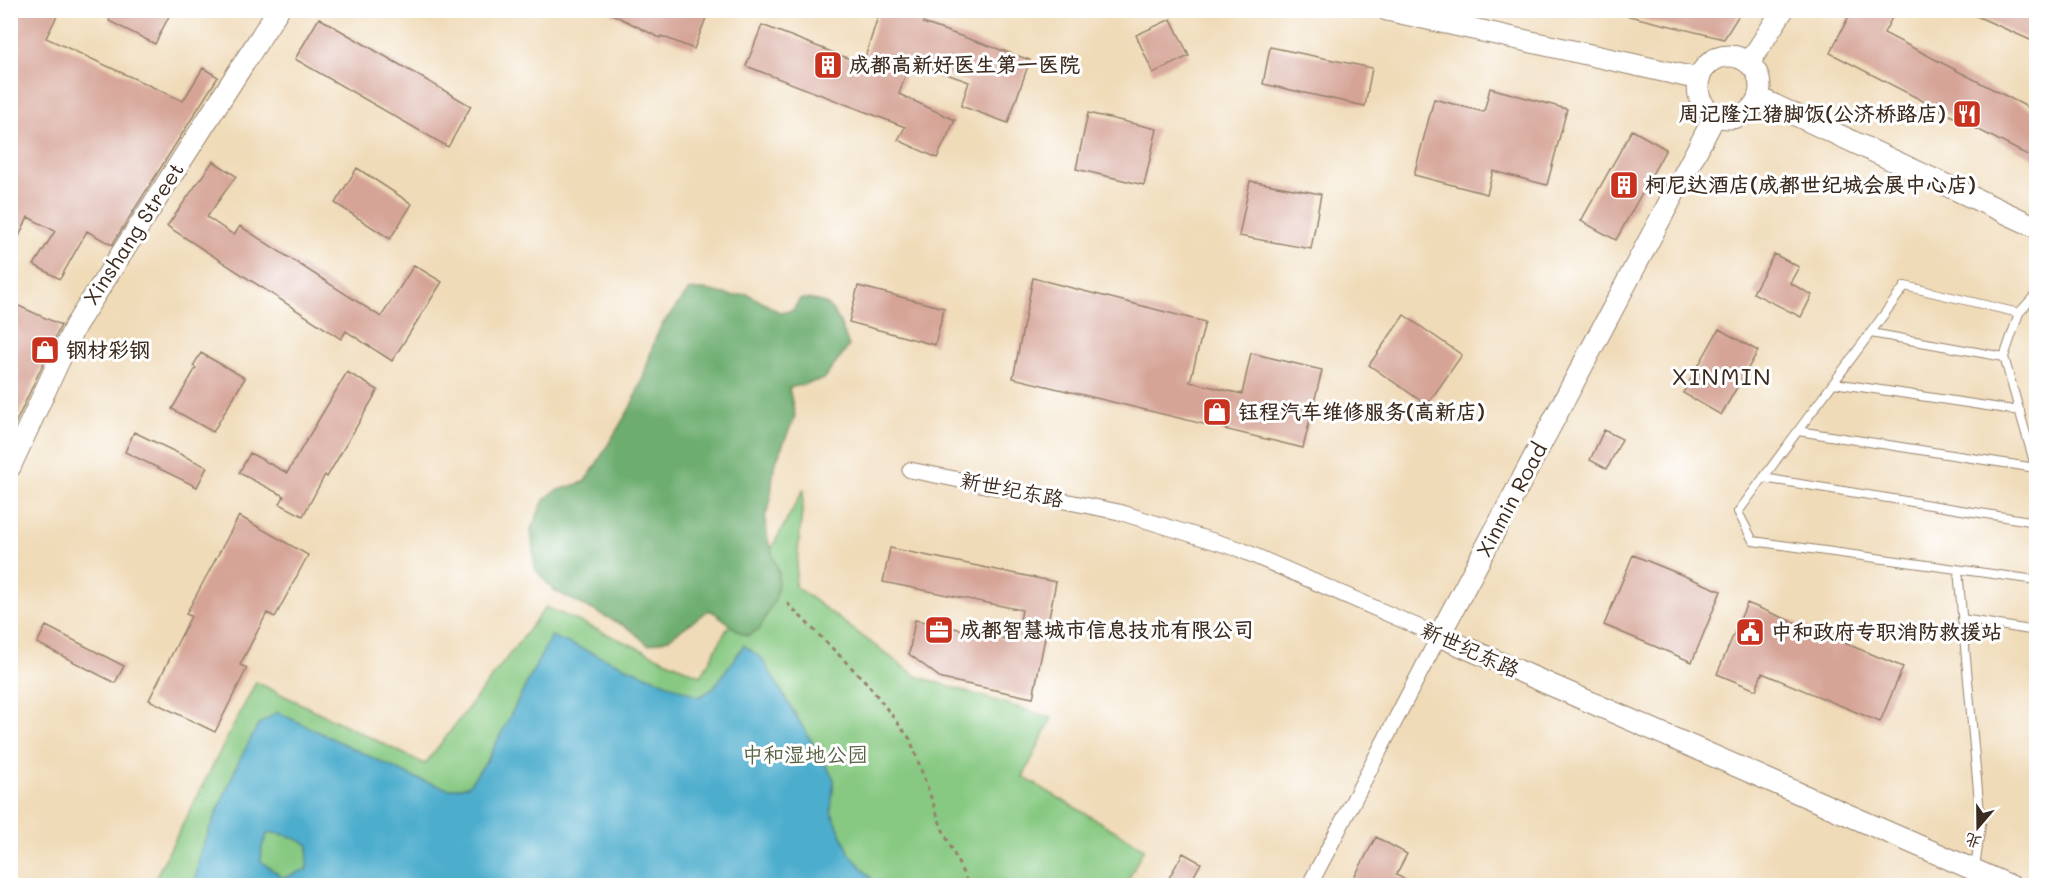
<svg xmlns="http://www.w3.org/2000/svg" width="2047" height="896" viewBox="0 0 2047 896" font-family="Mali,'LXGW WenKai TC',sans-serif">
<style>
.green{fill:#87c982;stroke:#617a50;stroke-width:1.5}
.forest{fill:#6dad70;stroke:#546c47;stroke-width:1.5}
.water{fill:#4eadcd;stroke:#446c76;stroke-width:1.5;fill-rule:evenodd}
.building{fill:#d6a497}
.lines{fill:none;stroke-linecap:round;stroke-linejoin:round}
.lane-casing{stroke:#96826c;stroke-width:10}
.street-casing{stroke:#96826c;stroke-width:17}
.secondary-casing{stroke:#96826c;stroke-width:23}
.path{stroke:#96826c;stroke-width:3;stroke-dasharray:4.5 4.5;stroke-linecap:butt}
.lane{stroke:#fff;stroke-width:8}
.street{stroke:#fff;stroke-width:15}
.secondary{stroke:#fff;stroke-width:21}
.labels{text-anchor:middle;stroke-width:6;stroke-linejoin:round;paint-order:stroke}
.poi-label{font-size:21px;font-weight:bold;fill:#3b2a1e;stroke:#fff;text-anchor:start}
.street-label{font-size:21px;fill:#3b2a1e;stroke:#fff}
.park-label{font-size:21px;fill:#566241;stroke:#fff}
.quarter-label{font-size:24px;letter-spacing:1.5px;fill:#3b2a1e;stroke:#fff}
</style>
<rect width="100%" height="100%" fill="#fff"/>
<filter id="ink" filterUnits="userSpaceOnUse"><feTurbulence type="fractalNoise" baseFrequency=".0167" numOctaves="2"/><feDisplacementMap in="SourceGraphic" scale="12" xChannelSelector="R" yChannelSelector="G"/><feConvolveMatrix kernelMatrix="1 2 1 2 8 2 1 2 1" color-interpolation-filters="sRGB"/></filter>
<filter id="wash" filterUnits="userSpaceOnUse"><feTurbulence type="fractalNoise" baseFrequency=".008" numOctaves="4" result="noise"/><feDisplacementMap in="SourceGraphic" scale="24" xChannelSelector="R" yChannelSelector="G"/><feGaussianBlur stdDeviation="1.35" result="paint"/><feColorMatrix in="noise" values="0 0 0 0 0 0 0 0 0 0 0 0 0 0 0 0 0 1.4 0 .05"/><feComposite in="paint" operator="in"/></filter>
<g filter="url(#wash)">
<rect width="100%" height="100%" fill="#f0dbb9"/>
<path class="green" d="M804 489 795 586 916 676 1052 718 1023 777 1144 848 1125 886H151L256 682 425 764 546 607 701 676Z"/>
<path class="forest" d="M689 290H707L733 296 748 294 781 313 793 310 800 299C835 297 838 318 849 346L824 379 789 388 795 416 774 466 770 504 765 517 768 540 779 574 776 597 759 630 747 636C731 630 725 616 709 610L668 639 648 645 630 629 553 590 535 569 531 529 544 500 555 491 584 482 593 470 630 408 643 378 654 342 661 326Z"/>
<path class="water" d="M551 636 699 697 713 689 744 645 762 659 834 779 831 811 850 854 877 885H195L200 852 237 765 258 725 277 712 415 778 449 789 468 786 488 759ZM268 832 286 835 308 844 307 869 283 878 261 861 262 847Z"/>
<g id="blocks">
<path class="building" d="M10 10H60L46 38 183 101 203 68 218 77 112 245 87 231 60 279 34 265 55 231 28 217 10 256Z
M114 10H172L155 44 109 21Z
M604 10H709L694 49 661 36 660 38Z
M880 10H928L923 23 1030 60 1008 123 961 106 969 82 910 61 899 94 955 120 937 158 898 140 905 127 746 66 762 25 863 64Z
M1630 10H1742L1724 39 1629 16Z
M1852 10H1896L1884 33 2037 112V160L1830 53Z
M1963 10H2037V43Z
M319 18 471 106 448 147 295 59Z
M1171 19 1189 56 1153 73 1136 35Z
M1270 47 1372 68 1365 106 1263 84Z
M1490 88 1567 109 1547 185 1493 171 1487 194 1414 175 1434 99 1484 112Z
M1088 113 1157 129 1144 185 1076 169Z
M1632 130 1666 149 1616 240 1581 221Z
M213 161 236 176 207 217 234 235 240 226 381 317 414 265 442 282 392 361 346 331 341 339 167 226Z
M357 168 412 204 390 239 335 203Z
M1250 181 1321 194 1311 249 1239 236Z
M1774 254 1799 267 1790 283 1812 295 1801 317 1753 293Z
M1033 278 1205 322 1190 382 1242 394 1251 353 1322 370 1303 448 1013 378Z
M858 286 944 308 935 345 849 322Z
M10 302 61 325 10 435Z
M1404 315 1462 355 1427 405 1369 365Z
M1719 329 1758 351 1721 415 1683 393Z
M201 353 245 378 213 432 172 409 196 368 193 366Z
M347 372 378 390 327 477 325 475 303 516 280 504 284 496 239 473 250 453 287 473Z
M1604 430 1622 439 1607 469 1590 460Z
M134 432 207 467 197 487 125 452Z
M239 516 308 555 275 617 267 613 240 665 247 668 215 732 149 700 191 616 186 614Z
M890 548 1056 582 1033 698 942 679 909 654 915 620 1016 641 1022 610 883 582Z
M1633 555 1721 591 1692 662 1604 625Z
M1747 603 1903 667 1880 722 1762 673 1756 690 1717 674Z
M46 626 124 666 115 683 37 643Z
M1376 837 1407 854 1396 875 1416 885H1350Z
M1183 853 1201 863 1189 885H1165Z"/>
</g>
</g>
<g filter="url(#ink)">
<use href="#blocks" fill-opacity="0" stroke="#96826c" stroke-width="1.5"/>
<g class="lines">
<g class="lane-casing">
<path id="lane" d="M2036 294 2019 313 1905 286 1738 512 1753 541 2036 580
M2019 313 2004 357 2036 469
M1871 333 2004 357
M1834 383 2020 411
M1798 431 2036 468
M1763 478 2036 522
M1958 570 1981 824 1975 868
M1962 619 2036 631"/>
</g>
<g class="street-casing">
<path id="street" d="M910 470 1119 512 1239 549 1439 636 1309 886"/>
</g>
<g class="secondary-casing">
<path id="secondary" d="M1387 10 1699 79
M1698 87a31 31 0 1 1 62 0a31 31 0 1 1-62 0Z
M1749 63 1783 10
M1759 98 2036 227
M1715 116 1439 636 2011 886
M10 467 75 326 278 10"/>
</g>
<path class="path" d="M787 603 867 683 910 739 942 828 969 886"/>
<use href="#lane" class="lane"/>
<use href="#street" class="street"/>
<use href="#secondary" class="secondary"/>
</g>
</g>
<defs>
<g id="building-square" transform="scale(1.5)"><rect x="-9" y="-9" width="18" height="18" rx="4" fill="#c8321e" stroke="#fff"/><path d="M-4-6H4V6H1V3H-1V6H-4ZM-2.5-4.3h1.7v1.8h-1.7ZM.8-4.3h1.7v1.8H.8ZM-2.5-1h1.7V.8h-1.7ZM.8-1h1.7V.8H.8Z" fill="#fff"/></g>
<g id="restaurant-square" transform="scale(1.5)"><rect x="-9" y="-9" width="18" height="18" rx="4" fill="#c8321e" stroke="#fff"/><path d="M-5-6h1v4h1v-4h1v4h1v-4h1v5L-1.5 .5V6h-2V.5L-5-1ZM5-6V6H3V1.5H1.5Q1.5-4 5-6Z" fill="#fff"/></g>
<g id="shop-square" transform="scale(1.5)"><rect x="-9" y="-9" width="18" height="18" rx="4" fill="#c8321e" stroke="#fff"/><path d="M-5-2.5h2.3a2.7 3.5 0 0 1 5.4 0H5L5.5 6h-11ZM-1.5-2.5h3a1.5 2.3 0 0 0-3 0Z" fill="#fff"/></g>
<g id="office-square" transform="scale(1.5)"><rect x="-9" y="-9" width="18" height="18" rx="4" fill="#c8321e" stroke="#fff"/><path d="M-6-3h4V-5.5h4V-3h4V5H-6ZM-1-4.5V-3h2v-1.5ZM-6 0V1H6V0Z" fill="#fff"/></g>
<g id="civic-square" transform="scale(1.5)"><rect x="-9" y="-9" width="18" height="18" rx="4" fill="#c8321e" stroke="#fff"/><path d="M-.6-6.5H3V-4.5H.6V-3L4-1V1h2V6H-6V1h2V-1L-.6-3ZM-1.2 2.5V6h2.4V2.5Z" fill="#fff"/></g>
</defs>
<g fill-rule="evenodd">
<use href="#building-square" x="828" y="65"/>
<use href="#restaurant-square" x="1967" y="114"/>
<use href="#building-square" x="1624" y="185"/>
<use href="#shop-square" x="45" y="350"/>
<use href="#shop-square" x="1217" y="412"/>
<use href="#office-square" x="939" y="630"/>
<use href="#civic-square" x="1750" y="632"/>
</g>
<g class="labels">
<g class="poi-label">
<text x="849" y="72">成都高新好医生第一医院</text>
<text x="1946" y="121" text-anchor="end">周记隆江猪脚饭(公济桥路店)</text>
<text x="1645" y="192">柯尼达酒店(成都世纪城会展中心店)</text>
<text x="66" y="357">钢材彩钢</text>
<text x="1238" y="419">钰程汽车维修服务(高新店)</text>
<text x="960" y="637">成都智慧城市信息技术有限公司</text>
<text x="1771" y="639">中和政府专职消防救援站</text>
</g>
<g class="street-label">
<text transform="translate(134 234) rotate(-57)" y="7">Xinshang Street</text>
<text transform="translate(1012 490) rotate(11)" y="7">新世纪东路</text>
<text transform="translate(1512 500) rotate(-62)" y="7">Xinmin Road</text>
<text transform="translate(1470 650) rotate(24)" y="7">新世纪东路</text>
</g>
<g class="park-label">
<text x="805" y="762">中和湿地公园</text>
</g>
<g class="quarter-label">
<text x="1722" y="385">XINMIN</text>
</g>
</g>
<rect width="2047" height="896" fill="none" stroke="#fff" stroke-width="36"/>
<g transform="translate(1978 827) rotate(200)" stroke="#ffffff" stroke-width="4.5" paint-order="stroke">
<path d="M0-4.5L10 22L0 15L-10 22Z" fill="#3b2a1e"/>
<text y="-9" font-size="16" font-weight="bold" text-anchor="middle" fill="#3b2a1e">北</text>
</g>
</svg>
